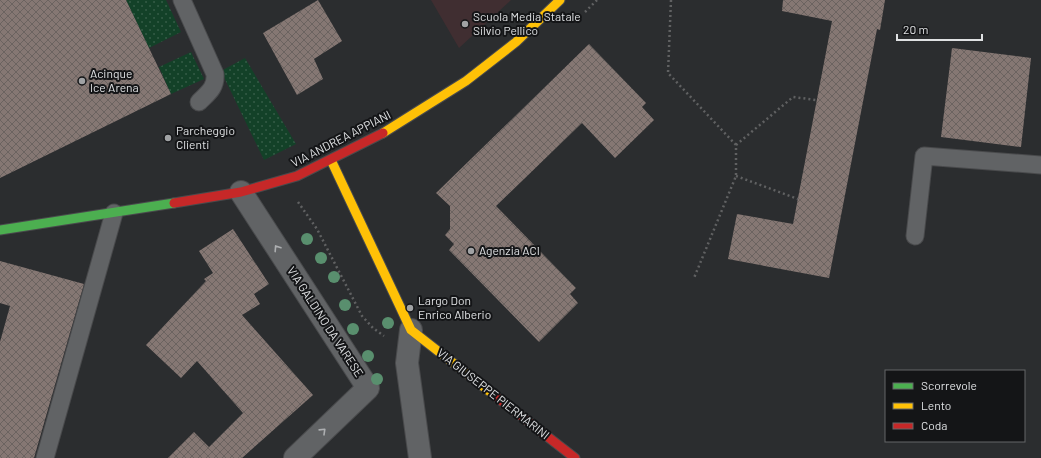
<svg xmlns="http://www.w3.org/2000/svg" width="1041" height="458" viewBox="0 0 1041 458" font-family="Barlow,sans-serif">
<style>
.education{fill:#402e31}
.grass{fill:url(#grass-dots)}
.building{fill:url(#building-cross-hatch)}
.lines{fill:none;stroke-linecap:round;stroke-linejoin:round}
.lane-casing{stroke:#494a4c;stroke-width:19}
.street-casing{stroke:#494a4c;stroke-width:24}
.fast-casing{stroke:#494a4c;stroke-width:11}
.slow-casing{stroke:#494a4c;stroke-width:11}
.jam-casing{stroke:#494a4c;stroke-width:11}
.path{stroke:#606162;stroke-width:2.5;stroke-dasharray:2 3;stroke-linecap:butt}
.lane{stroke:#616365;stroke-width:17}
.street{stroke:#616365;stroke-width:22}
.fast{stroke:#4caf50;stroke-width:9}
.slow{stroke:#ffc107;stroke-width:9}
.jam{stroke:#c62828;stroke-width:9}
.tree{fill:#598f6e}
.oneway{stroke:#adafb1}
.poi-dot{fill:#a0a2a4;stroke:#141517;stroke-width:1.5}
.labels{text-anchor:middle;stroke-width:4;stroke-linejoin:round;paint-order:stroke}
.poi-label{font-size:12px;fill:#dfe1e3;stroke:#141517;text-anchor:start}
.street-label{font-size:12px;fill:#dfe1e3;stroke:#141517}
</style>
<defs>
<pattern id="grass-dots" width="8" height="8" patternUnits="userSpaceOnUse"><rect width="8" height="8" fill="#134128"/><path d="M2 2h.1M6 6h.1" fill="none" stroke="#355c47" stroke-width="1.8" stroke-linecap="round"/></pattern>
<pattern id="building-cross-hatch" width="8" height="8" patternUnits="userSpaceOnUse"><rect width="8" height="8" fill="#857773"/><path d="M0 0l8 8M0 8l8-8" fill="none" stroke="#6b6360"/></pattern>
</defs>
<rect width="100%" height="100%" fill="#2b2d2f"/>
<path class="education" d="M431 0H511L459 48Z"/>
<path class="grass" d="M126 0H166L181 32 149 48Z
M191 52 204 79 171 94 159 67Z
M245 58 296 144 264 160 221 71Z"/>
<path class="building" d="M0 0H126L171 94 0 178Z
M318 0 342 41 314 59 323 79 297 95 263 33Z
M783 0H885L880 30 877 29 829 278 728 259 737 214 793 224 832 21 782 11Z
M589 44 646 103 642 107 654 120 615 158 582 123 496 206 576 288 570 294 578 303 539 342 449 250 454 244 445 235 450 229V206L436 193Z
M952 48 1031 58 1021 147 941 137Z
M233 229 269 284 254 294 260 304 242 315 313 395 242 458H168L194 432 209 447 243 413 197 361 181 378 146 345 206 281 204 279 213 273 199 251Z
M0 261 84 284 34 458H0V342L10 306 0 303Z"/>
<g class="lines">
<g class="lane-casing">
<path id="lane" d="M182 0 215 74C216 88 208 93 199 102
M915 236 924 156 1041 165
M45 458 114 213"/>
</g>
<g class="street-casing">
<path id="street" d="M241 192 368 388 295 458
M411 330 407 363 420 458"/>
</g>
<g class="fast-casing">
<path id="fast" d="M0 230 174 203"/>
</g>
<g class="slow-casing">
<path id="slow" d="M383 133 466 81 516 42 560 0
M331 160 411 330 494 395"/>
</g>
<g class="jam-casing">
<path id="jam" d="M174 203 241 192 297 176 383 133
M494 395 575 458"/>
</g>
<path class="path" d="M671 0 668 73 736 145V176L694 278
M585 12 597 0
M736 145 793 97 816 100
M736 176 798 199
M298 202 317 229 362 316 373 328 384 336"/>
<use href="#lane" class="lane"/>
<use href="#street" class="street"/>
<use href="#fast" class="fast"/>
<use href="#slow" class="slow"/>
<use href="#jam" class="jam"/>
</g>
<g class="tree">
<circle cx="307" cy="239" r="6"/>
<circle cx="321" cy="258" r="6"/>
<circle cx="334" cy="277" r="6"/>
<circle cx="345" cy="305" r="6"/>
<circle cx="388" cy="323" r="6"/>
<circle cx="353" cy="329" r="6"/>
<circle cx="368" cy="356" r="6"/>
<circle cx="377" cy="379" r="6"/>
</g>
<defs><path id="oneway-chevron" d="M-2-3.5L2.5 0L-2 3.5" fill="none" stroke-width="1.6" stroke-linecap="round" stroke-linejoin="round"/></defs>
<g class="oneway">
<use href="#oneway-chevron" transform="translate(277 248) rotate(-123)"/>
<use href="#oneway-chevron" transform="translate(323 431) rotate(-44)"/>
</g>
<g class="poi-dot">
<circle cx="465" cy="24" r="4"/>
<circle cx="82" cy="81" r="4"/>
<circle cx="168" cy="138" r="4"/>
<circle cx="471" cy="251" r="4"/>
<circle cx="410" cy="308" r="4"/>
</g>
<g class="labels">
<g class="poi-label">
<text x="473" y="21">Scuola Media Statale<tspan x="473" dy="14">Silvio Pellico</tspan></text>
<text x="90" y="78">Acinque<tspan x="90" dy="14">Ice Arena</tspan></text>
<text x="176" y="135">Parcheggio<tspan x="176" dy="14">Clienti</tspan></text>
<text x="479" y="255">Agenzia ACI</text>
<text x="418" y="305">Largo Don<tspan x="418" dy="14">Enrico Alberio</tspan></text>
</g>
<g class="street-label">
<text transform="translate(341 139) rotate(-27)" y="4">VIA ANDREA APPIANI</text>
<text transform="translate(325 322) rotate(57)" y="4">VIA GALDINO DA VARESE</text>
<text transform="translate(493 394) rotate(38)" y="4">VIA GIUSEPPE PIERMARINI</text>
</g>
</g>
<rect x="885" y="370" width="140" height="72" fill="#141517" stroke="#656769"/>
<rect x="893" y="383" width="20" height="6" fill="#4caf50" stroke="#656769"/>
<text x="921" y="390" font-size="12" fill="#dfe1e3">Scorrevole</text>
<rect x="893" y="403" width="20" height="6" fill="#ffc107" stroke="#656769"/>
<text x="921" y="410" font-size="12" fill="#dfe1e3">Lento</text>
<rect x="893" y="423" width="20" height="6" fill="#c62828" stroke="#656769"/>
<text x="921" y="430" font-size="12" fill="#dfe1e3">Coda</text>
<path d="M897 34v6h85v-6" fill="none" stroke="#dfe1e3" stroke-width="2"/>
<text x="903" y="34" font-size="12" fill="#dfe1e3" stroke="#141517" stroke-width="3" paint-order="stroke">20 m</text>
</svg>
